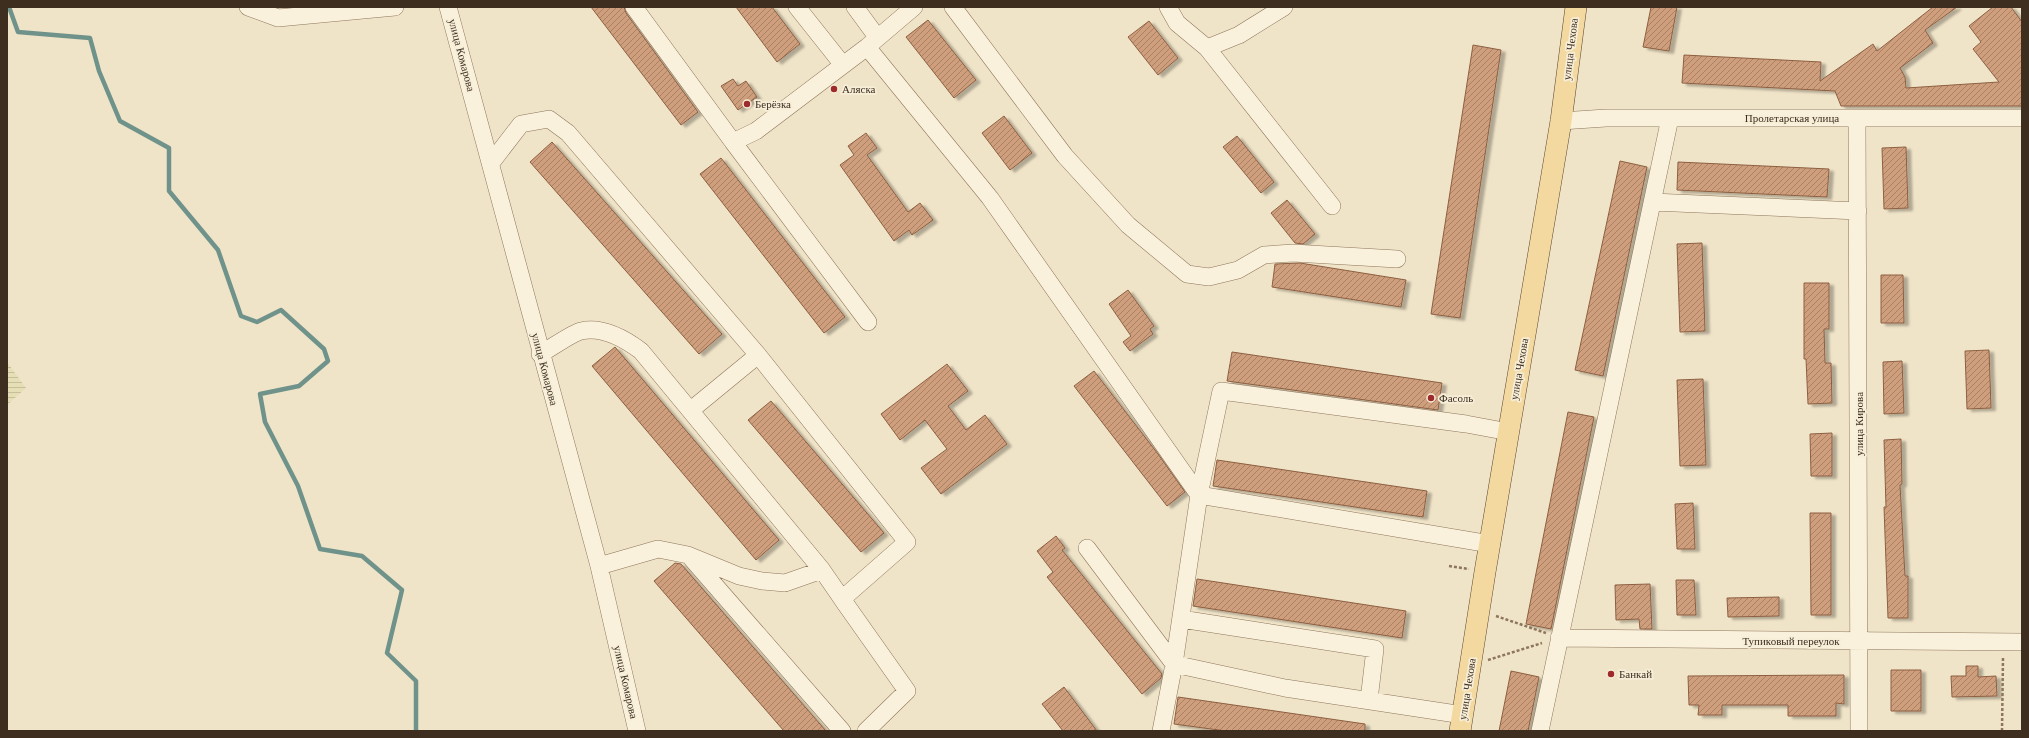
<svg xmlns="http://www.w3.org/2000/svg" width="2029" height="738" viewBox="0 0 2029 738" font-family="Georgia,serif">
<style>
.farmland{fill:url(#farmland-rules)}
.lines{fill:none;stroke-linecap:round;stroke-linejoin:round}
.stream{stroke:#6f938a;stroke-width:4.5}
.building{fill:url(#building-hatch);stroke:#8d5f41;filter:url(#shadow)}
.minor-casing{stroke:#8d765c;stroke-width:18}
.major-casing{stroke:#5b4430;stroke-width:22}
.path{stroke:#8d765c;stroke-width:2.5;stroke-dasharray:3 2;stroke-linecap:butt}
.minor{stroke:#faf1dc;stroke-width:17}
.major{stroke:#f3d9a0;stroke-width:21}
.poi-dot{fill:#9e2a2b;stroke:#f7eed8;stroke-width:1.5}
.labels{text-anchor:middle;stroke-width:3.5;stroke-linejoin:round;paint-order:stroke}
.street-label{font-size:11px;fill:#3d2e20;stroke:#f7eed8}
.poi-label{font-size:11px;fill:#3d2e20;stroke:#f7eed8;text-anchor:start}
</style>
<defs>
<pattern id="farmland-rules" width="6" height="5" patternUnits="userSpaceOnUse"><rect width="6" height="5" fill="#e6deb5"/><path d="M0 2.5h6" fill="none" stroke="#c6bf9b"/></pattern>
<pattern id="building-hatch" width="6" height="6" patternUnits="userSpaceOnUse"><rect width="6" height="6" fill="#cf9f7d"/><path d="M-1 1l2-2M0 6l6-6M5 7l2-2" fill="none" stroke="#a98266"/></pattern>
<filter id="shadow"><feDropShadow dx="4.5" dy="2.5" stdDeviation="1" flood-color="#0004"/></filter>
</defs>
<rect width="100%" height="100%" fill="#f0e4c8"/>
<path class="farmland" d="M7 362 26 388 7 405Z"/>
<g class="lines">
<path class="stream" d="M9 7 18 32 90 38 99 71 120 121 169 148V191L218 250 241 316 257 322 281 310 324 349 328 361 299 386 260 394 265 422 298 486 320 549 362 556 402 590 387 653 416 681V731"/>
</g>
<path class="building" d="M591 7H624L626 13 698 112 681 125Z
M736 7H772L800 44 777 62Z
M1651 7H1677L1669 51 1643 47Z
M1933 7H1957L1925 30 1933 43 1900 68 1905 77 1906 88 1999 82 1973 49 1981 42 1969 26 1993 7H2011L2022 22V106H1841L1835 91 1682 83 1684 55 1821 62 1820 81 1873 44 1877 51Z
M928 20 976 80 954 98 906 37Z
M1149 21 1178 58 1158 75 1128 37Z
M1473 45 1501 50 1460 318 1431 314Z
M733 79 738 86 746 81 757 97 738 110 721 86Z
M1004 116 1032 153 1010 170 982 133Z
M866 133 877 148 867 155 908 212 920 203 933 220 912 235 909 230 894 241 840 165 854 155 848 146Z
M1237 136 1274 182 1261 193 1223 147Z
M552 142 722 334 699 354 530 162Z
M1906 147 1908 208 1884 209 1882 148Z
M721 158 845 317 824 333 700 174Z
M1620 161 1647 167 1603 376 1575 370Z
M1678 162 1829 169 1827 197 1677 190Z
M1287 200 1315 234 1303 244 1295 243 1271 213Z
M1702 243 1705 331 1680 332 1677 244Z
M1300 263 1406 280 1401 307 1272 287 1275 264Z
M1881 275H1903L1904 323H1881Z
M1804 283H1829V329H1824L1825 363H1831L1832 403 1808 404 1806 359H1804Z
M1128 290 1154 326 1150 329 1153 334 1130 351 1123 342 1131 336 1109 304Z
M615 347 779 540 756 560 592 366Z
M1989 350 1991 408 1967 409 1965 351Z
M1232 352 1442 383 1438 410 1227 381Z
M1902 361 1904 413 1884 414 1883 362Z
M947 364 968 391 948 406 966 430 985 415 1007 444 941 494 921 468 947 449 925 420 900 440 881 414Z
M1094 371 1158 454 1185 492 1167 506 1074 386Z
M1703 379 1706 465 1680 466 1677 380Z
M771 401 884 533 861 552 748 420Z
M1568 412 1594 417 1551 629 1526 624Z
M1832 433V476H1811L1810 434Z
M1901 439 1902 484 1900 485 1905 576H1908V618H1888L1884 507H1886L1884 440Z
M1217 460 1427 491 1423 517 1213 486Z
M1693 503 1695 549H1677L1675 504Z
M1810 513H1831V615H1811Z
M1056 536 1065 548 1062 550 1162 674 1161 678 1142 694 1047 577 1053 572 1037 551Z
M675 563 681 564 826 731H784L654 581Z
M1197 579 1406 611 1402 638 1193 606Z
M1676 580H1694L1696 615H1677Z
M1650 584 1652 629H1640L1639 619 1616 620 1615 585Z
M1779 597V616L1728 617 1727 598Z
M1966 666H1978V677L1996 676 1997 696 1952 697 1951 676H1966Z
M1891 670H1921V711H1891Z
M1511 671 1539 677 1528 731H1499Z
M1844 675V704L1836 703V716H1788V705H1722V715H1698L1699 705H1689L1688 676Z
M1064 687 1097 731H1063L1042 704Z
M1178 697 1365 724V731H1226L1174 724Z"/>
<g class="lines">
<g class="minor-casing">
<path id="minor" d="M248 7 278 18 395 7
M448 7 599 566 637 731
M634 7 733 142 756 131 867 47 914 7
M797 7 843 65
M855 7 877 37
M953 7 1065 156 1128 225 1187 274 1209 277 1238 270 1264 255 1293 253 1397 259
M1168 7 1177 23 1207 48 1239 35 1284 7
M867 47 990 198 1199 495 1490 544
M1207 48 1332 206
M1857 118 1859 731
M1561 121 1606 118H2022
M733 142 868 322
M491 163 521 124 549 119 568 133 758 355 907 542 842 599 907 691 866 731
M1652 202 1858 211
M540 354C550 349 572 333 581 331 602 326 625 339 641 351L822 570 842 599
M691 410 758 355
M1087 548 1174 664 1285 688 1463 715
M692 559 842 731
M599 566 658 549 688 555 739 576 762 581 785 583 822 570
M1181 619 1375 649 1369 700
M1559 638 2022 642
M1161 731 1174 664 1199 495 1221 391 1466 424 1509 432
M1540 731 1670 118"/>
</g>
<g class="major-casing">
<path id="major" d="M1460 731 1485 572 1561 121 1576 7"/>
</g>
<path class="path" d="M1449 566 1469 569
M1496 616 1546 633
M1488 660 1542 643
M2002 731 2003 657"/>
<use href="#minor" class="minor"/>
<use href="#major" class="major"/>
</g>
<g class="poi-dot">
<circle cx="834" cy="89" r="4"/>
<circle cx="747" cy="104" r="4"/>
<circle cx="1431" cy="398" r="4"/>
<circle cx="1611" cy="674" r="4"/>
</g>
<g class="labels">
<g class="street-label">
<text transform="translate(1570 49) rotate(-83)" y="4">улица Чехова</text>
<text transform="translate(462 55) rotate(75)" y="4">улица Комарова</text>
<text x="1792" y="122">Пролетарская улица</text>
<text transform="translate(545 369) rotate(75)" y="4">улица Комарова</text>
<text transform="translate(1519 369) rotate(-80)" y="4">улица Чехова</text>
<text transform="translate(1859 424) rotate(-90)" y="4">улица Кирова</text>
<text x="1791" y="645">Тупиковый переулок</text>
<text transform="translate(626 682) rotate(77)" y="4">улица Комарова</text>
<text transform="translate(1467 689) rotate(-81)" y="4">улица Чехова</text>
</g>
<g class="poi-label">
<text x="842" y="93">Аляска</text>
<text x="755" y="108">Берёзка</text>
<text x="1439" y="402">Фасоль</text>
<text x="1619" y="678">Банкай</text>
</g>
</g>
<rect width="2029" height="738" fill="none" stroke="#3d2e20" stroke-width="16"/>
</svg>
